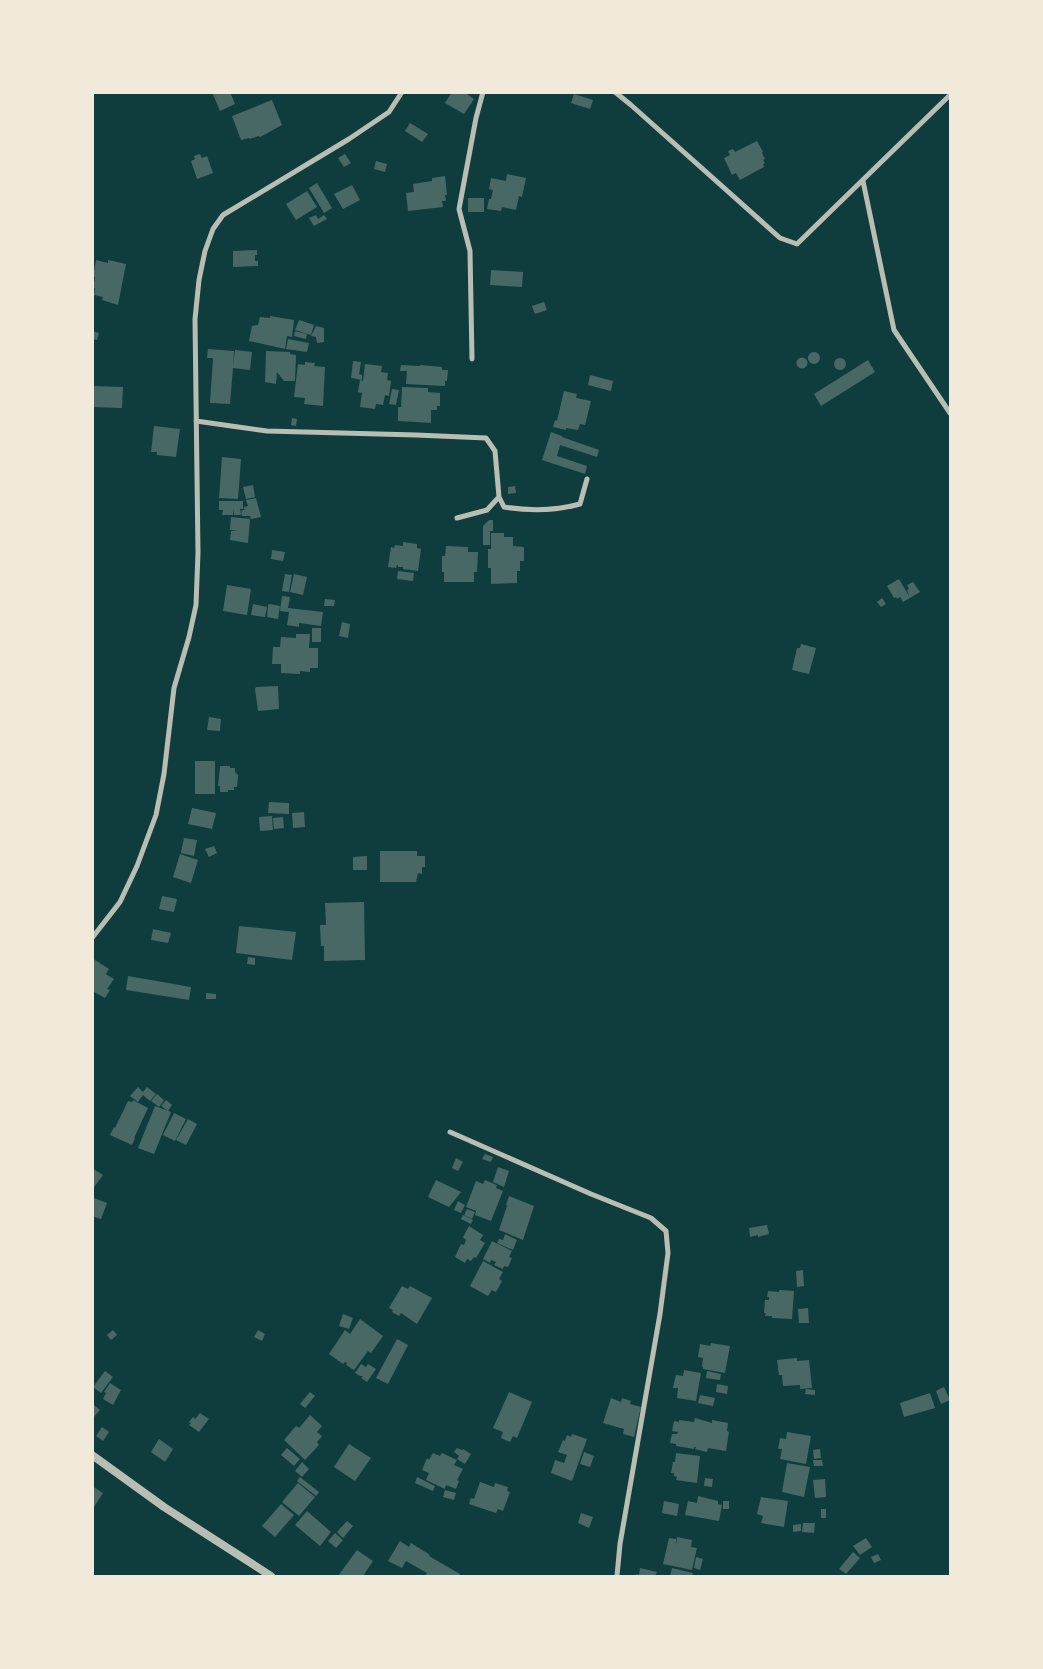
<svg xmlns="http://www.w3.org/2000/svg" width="1043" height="1669" viewBox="0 0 1043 1669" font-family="'Nunito Sans',sans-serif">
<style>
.building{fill:#486865}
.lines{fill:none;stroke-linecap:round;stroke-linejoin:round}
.minor{stroke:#b8beb3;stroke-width:5}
.tertiary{stroke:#b8beb3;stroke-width:8}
</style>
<rect width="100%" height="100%" fill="#0f3d3e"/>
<path class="building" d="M212 92H226L227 94 230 92 235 104 220 111Z
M452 92H464L474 99 464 114 445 103Z
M574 94 593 100 590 109 571 103Z
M272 100 282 125 260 137 259 136 249 139V138L241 140 232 116Z
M410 123 428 134 422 142 405 131Z
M757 141 763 152 762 153 765 159 763 160 765 163 763 164 764 167 740 180 736 173 732 175 724 158 730 155 728 151 733 149 735 152Z
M200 154 202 158 207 156 213 173 197 179 191 161 195 159 194 156Z
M345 154 351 163 344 167 338 158Z
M376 161 387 164 385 172 374 169Z
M507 174 526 178 522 197 519 196 516 210 502 207 501 211 487 209 489 199H491L493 190 489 189 491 178 506 181Z
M445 176 447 195H445L446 201H442L443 207 408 211 406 193 414 192 413 184 432 181V178Z
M317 183 332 208 324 213 309 188Z
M352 185 360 200 343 209 334 194Z
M307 191 317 207 296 220 286 204Z
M468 198H484V212H468Z
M316 215 318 219 324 215 327 219 314 226 309 218Z
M257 250V255H255V261H258V266L233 267V251Z
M96 260 108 263V260L126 264 118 305 102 300 103 297 94 295 95 288H93L95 277H93Z
M491 270 523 272 522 287 490 285Z
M544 302 547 310 535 314 532 306Z
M270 316 294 320 292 337 287 336 285 349 249 341 252 326 258 325 260 317 270 318Z
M299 320 314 325 311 335 295 330Z
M316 326 324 328V342L317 343 316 337 311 336Z
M92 331 99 333 97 340 92 339Z
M295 331 307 334 306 339 294 336Z
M288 339 309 343 307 352 286 349Z
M208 349 234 351 233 366 235 350 252 352 250 370 233 368 230 404 210 403 213 358H207Z
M266 351 290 352V354L296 355 295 381H284L277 372 276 384 265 382Z
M808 358a6 6 0 1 1 12 0a6 6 0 1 1-12 0Z
M796.5 363a5.5 5.5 0 1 1 11 0a5.5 5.5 0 1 1-11 0Z
M834 364a6 6 0 1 1 12 0a6 6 0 1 1-12 0Z
M868 360 875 372 821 406 814 394Z
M353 361 361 362 359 374 362 375V380L351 378Z
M305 362 315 363 314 366 325 367 323 406 304 404 305 398 294 397 298 364 305 365Z
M365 364 382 366 381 372 388 373 387 380 391 381 389 396 385 395 383 405 376 404 375 409 360 407 362 393 358 392 360 380 363 381Z
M401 365 420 366V365L442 367V370H448L447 381H445V386L406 384 407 371H400Z
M590 375 613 381 611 391 588 385Z
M92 386 123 387 122 408 92 407Z
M402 387 428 388V392L440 393V406H437V410H431V423L398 421V407H401Z
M392 389 399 390 396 405 389 404Z
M564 391 577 394 576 398 591 401 585 425 580 424 578 430 566 428V430L553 427 555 420 557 421Z
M292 418 297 419 296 426 291 425Z
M154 426 180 429 176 457 157 455V452H151Z
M551 432 562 436V437L599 450 597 457 560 445 557 456 587 466 585 474 542 460Z
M222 457 241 459 238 499 219 498Z
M253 485 255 497 246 499 243 487Z
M515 486 516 493 508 494V487Z
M256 498 261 517 251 519 250 516H242L241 511 246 509H244V507L248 506 246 500Z
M219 501H243V509H240L241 515H234V509L233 515H222L223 510H219Z
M231 517 250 519 248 543 230 540 231 531 238 530H230Z
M489 520H493V531H490V545H483V526Z
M491 533H504V537H513V546L524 547V561H520V571H517V583L491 584V568H488V549H491Z
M403 542 417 544V548L421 549 418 571 403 569V567H398V565H397L396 568 388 567 391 547 394 548 395 545 403 546Z
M446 546 468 547V552H478L477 572H474V582H444V572H442V556H445Z
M272 550 285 552 283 561 271 559Z
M398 571 414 573 413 581 397 579Z
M285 574 292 575 289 592 282 591Z
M294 574 307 577 303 595 290 592Z
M899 579 909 596 907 590 909 589 907 585 913 582 920 592 903 602 900 597 897 599 896 597 894 598 887 586Z
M227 585 251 589 247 615 223 611Z
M282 596 290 597 288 608 323 612 321 626 299 623V627L287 625 289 612 280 611Z
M882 598 886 604 881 607 877 602Z
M325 599 335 600 334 606H324Z
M253 604 267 607 265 617 251 615Z
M270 604 280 606 278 619 267 617 268 605Z
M342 622 350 624 348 638 339 636Z
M312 628H321V642H312Z
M296 634H310L309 648H318V668H310V672L300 671V674L281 673V664H272L273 647H280L281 637 296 638Z
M801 644 816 648 809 674 792 670 797 648H800Z
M278 686 279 709 258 711 255 689 256 687Z
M209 717 221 719 220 731 207 730Z
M195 761H215V794H195Z
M220 766H230V768H235V772L238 775 237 787H234V790H228V792H220V786H218Z
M269 802 289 803V814L268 813Z
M192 808 216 813 212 829 188 824Z
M304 812 305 827 293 828 292 813Z
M272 816 273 830 260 831 259 817Z
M283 817 284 828 274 829 273 818Z
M184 838 197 840 194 856 181 853Z
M214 846 217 853 209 857 205 849Z
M380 851H417V856H425V867H422V874L418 873 416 882H380Z
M180 854 198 860 191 883 173 877Z
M367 856V870H353V857Z
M162 896 177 899 174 912 159 909Z
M364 902 365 960 324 961V946H321L320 925H326L325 903Z
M239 926 296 932 292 960 236 953Z
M153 929 171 933 168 943 151 940Z
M248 957 255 958V965L247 964Z
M92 958 109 969 106 974 114 979 107 989 110 990 105 998 92 991Z
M128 976 191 987 189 1000 126 990Z
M206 993 216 994V999H206Z
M138 1087 143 1092 147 1087 156 1094 150 1101 143 1095 138 1102 130 1096Z
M157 1094 164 1100 159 1107 151 1101Z
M133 1100 148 1108 134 1138H135L132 1145 110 1135 114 1127 115 1128 128 1101 132 1102Z
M166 1100 172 1105 168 1111 161 1106Z
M155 1106 171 1112 154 1154 138 1148Z
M174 1113 186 1119 175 1141 163 1135Z
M188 1119 197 1124 186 1145 176 1140Z
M485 1154 493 1157 491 1162 482 1159Z
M456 1158 463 1162 458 1171 452 1168Z
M498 1167 509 1171 504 1187 493 1182Z
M92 1168 103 1175 92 1190Z
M436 1180 461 1192 449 1207 428 1197Z
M485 1180 497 1185 496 1188 503 1191 491 1221 475 1215 476 1211 466 1207 476 1181 483 1184Z
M509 1196 534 1206 523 1240 499 1230 507 1206 506 1205Z
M94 1198 107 1203 101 1219 92 1216V1203Z
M458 1201 465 1205 461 1213 454 1210Z
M467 1209 475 1212 472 1219 464 1215Z
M463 1215 473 1220 471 1224 461 1219Z
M767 1225 769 1234 758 1237V1235L750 1237 749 1228Z
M469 1226 483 1235 480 1240 485 1243 476 1258 474 1257 471 1261 467 1259 465 1263 455 1257 461 1244 464 1245 466 1240 463 1237Z
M505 1234 517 1240 513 1250 497 1243 499 1239 503 1240Z
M492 1241 512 1251 509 1257 512 1258 508 1267 504 1266 503 1269 494 1265 496 1262 491 1260 490 1263 483 1259Z
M483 1261 503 1272 499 1279 502 1281 496 1292 492 1290 488 1296 470 1286Z
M803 1270 804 1286 797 1287 796 1271Z
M402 1286 408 1289 410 1286 432 1298 417 1324 401 1313 399 1316 392 1312 393 1310 389 1308Z
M779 1290 794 1291 792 1319 772 1318V1316H765L766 1313H764L765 1300H769V1297H767L768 1291 779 1292Z
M808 1308 809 1323H799L798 1309Z
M343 1314 353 1318 349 1329 339 1326Z
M360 1319 383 1336 371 1353 368 1351 354 1370 346 1365 347 1363 345 1362 343 1364 329 1354 345 1330 350 1334Z
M113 1330 117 1335 111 1340 107 1335Z
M258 1330 265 1334 262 1341 254 1337Z
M397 1339 408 1345 388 1384 376 1378Z
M711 1343 730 1346 725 1373 703 1369V1367L702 1366 703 1358 698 1357 700 1344 710 1346Z
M797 1358V1361L809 1360 812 1388 800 1389V1385L783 1386 782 1375H779L777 1360Z
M361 1364 366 1367 368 1364 376 1369 367 1382 361 1378 363 1376H360L355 1373Z
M684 1370 701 1373 696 1401 677 1398 678 1388H673L676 1375 683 1376Z
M105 1371 113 1377 101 1393 93 1387Z
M707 1371 721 1374 720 1380 706 1378Z
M110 1383 121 1390 113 1405 103 1399 106 1393 104 1392Z
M717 1384 728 1386 727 1394 716 1392Z
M944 1387 950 1400 941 1404 936 1391Z
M806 1389 815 1390V1395L805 1394Z
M310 1392 315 1396 305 1408 300 1404Z
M509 1392 532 1402 517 1438 513 1436 510 1442 501 1438 503 1432 493 1428Z
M930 1393 935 1408 904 1417 900 1403Z
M700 1395 715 1398 713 1406 698 1403Z
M611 1398 621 1402 622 1398 631 1401 630 1404 641 1407 634 1437 623 1434 624 1429 603 1423Z
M94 1405 100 1410 94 1417 92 1416V1407Z
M200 1413 209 1419 199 1432 189 1425 191 1423 189 1422 193 1417 195 1419Z
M310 1415 322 1426 317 1432 322 1436 317 1442 319 1445 305 1460 284 1440 296 1426 299 1428Z
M695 1418 712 1423V1420L728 1423 727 1431 729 1432 726 1451 708 1448 707 1452 695 1449 696 1447H694V1449L676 1446V1444L670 1443 672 1434H677L678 1432 672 1431 674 1421 679 1422V1420L694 1422Z
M102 1427 109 1432 103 1441 96 1436Z
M787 1432 811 1436 806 1464 780 1459 782 1449H778L780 1438 786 1439Z
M572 1434 587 1439 572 1481 551 1473 555 1460 564 1463 567 1455 558 1452 563 1440 565 1441 567 1435 571 1437Z
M159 1439 173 1449 165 1462 151 1452Z
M349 1444 371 1458 355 1481 334 1467Z
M287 1448 300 1459 294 1466 281 1455Z
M457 1448 462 1450 463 1449 471 1454 465 1464 457 1459 459 1456 454 1452Z
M820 1449 821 1458 814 1459 813 1450Z
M584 1452 594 1456 590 1467 580 1464Z
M433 1453 440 1456 442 1453 457 1460 454 1465 463 1469 457 1480 459 1481 456 1489 446 1485 445 1489 426 1480 429 1473 422 1470 427 1458 429 1460Z
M676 1453 700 1456 697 1483 676 1480 677 1477 674 1476V1473H671L673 1462H675Z
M813 1460H822L823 1466H814Z
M302 1462 309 1469 302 1477 295 1471Z
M787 1463 810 1467 804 1497 782 1492Z
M300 1477 319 1492 316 1496 297 1481Z
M417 1477 435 1486 433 1491 415 1483Z
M705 1478 713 1479 712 1487 704 1486Z
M825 1479 826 1497 815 1498 813 1480Z
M480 1482 494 1487 495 1483 508 1487 507 1491 510 1492 503 1511 498 1509 496 1513 469 1504 471 1498 474 1499Z
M298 1483 315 1497 299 1516 282 1502Z
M92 1486 103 1493 94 1507 92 1506Z
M445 1490 456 1493 454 1500 443 1497Z
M698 1496 718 1501V1504L722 1505 719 1521 685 1515 688 1501 697 1503Z
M761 1497 788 1501 784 1527 761 1523 763 1516 757 1514Z
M664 1501 679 1504 677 1516 662 1513Z
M723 1501H729V1509H723Z
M281 1504 294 1515 275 1537 262 1526Z
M821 1509H826V1518H821Z
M307 1511 331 1532 320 1546 295 1525Z
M581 1513 593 1517 589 1528 578 1523Z
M347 1521 353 1526 343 1538 337 1532Z
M803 1523H815L814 1533 802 1532Z
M801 1524V1531L793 1532V1525Z
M335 1533 343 1540 336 1548 328 1541Z
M677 1537 692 1540 691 1547 697 1548 692 1570 663 1564 669 1538 676 1539V1546Z
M866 1538 872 1547 860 1555 853 1546Z
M400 1541 409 1547 411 1543 430 1555 429 1556 460 1574 459 1576H425L427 1573 406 1561 402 1568 388 1561Z
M357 1550 373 1561 363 1576H338Z
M853 1552 860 1558 846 1574 839 1569Z
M878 1554 881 1560 874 1563 871 1557Z
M696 1557 703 1559 700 1570 694 1568Z
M640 1568 657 1572 655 1576H635L636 1574 639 1575Z
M672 1568 693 1573 692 1576H670Z"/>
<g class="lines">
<path class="minor" d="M615 92 631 105 780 238 797 244 950 95
M863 181 894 330 950 413
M472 359 470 251 459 209 476 118 483 92
M196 421 267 431 416 435 486 438 495 451 499 497 487 510 457 518
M499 497 504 507C529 511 555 511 580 504L587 479
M92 938 120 902 137 866 156 815 164 774 174 688 189 637 196 605 198 553 195 319 199 280 205 251 213 229 223 215 349 139 389 112 402 92
M450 1132 591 1194 651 1218 666 1231 668 1253 660 1314 620 1544 617 1576"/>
<path class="tertiary" d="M92 1455 164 1507 271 1576"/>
</g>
<rect width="1043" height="1669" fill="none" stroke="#f1e9da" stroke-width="188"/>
</svg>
